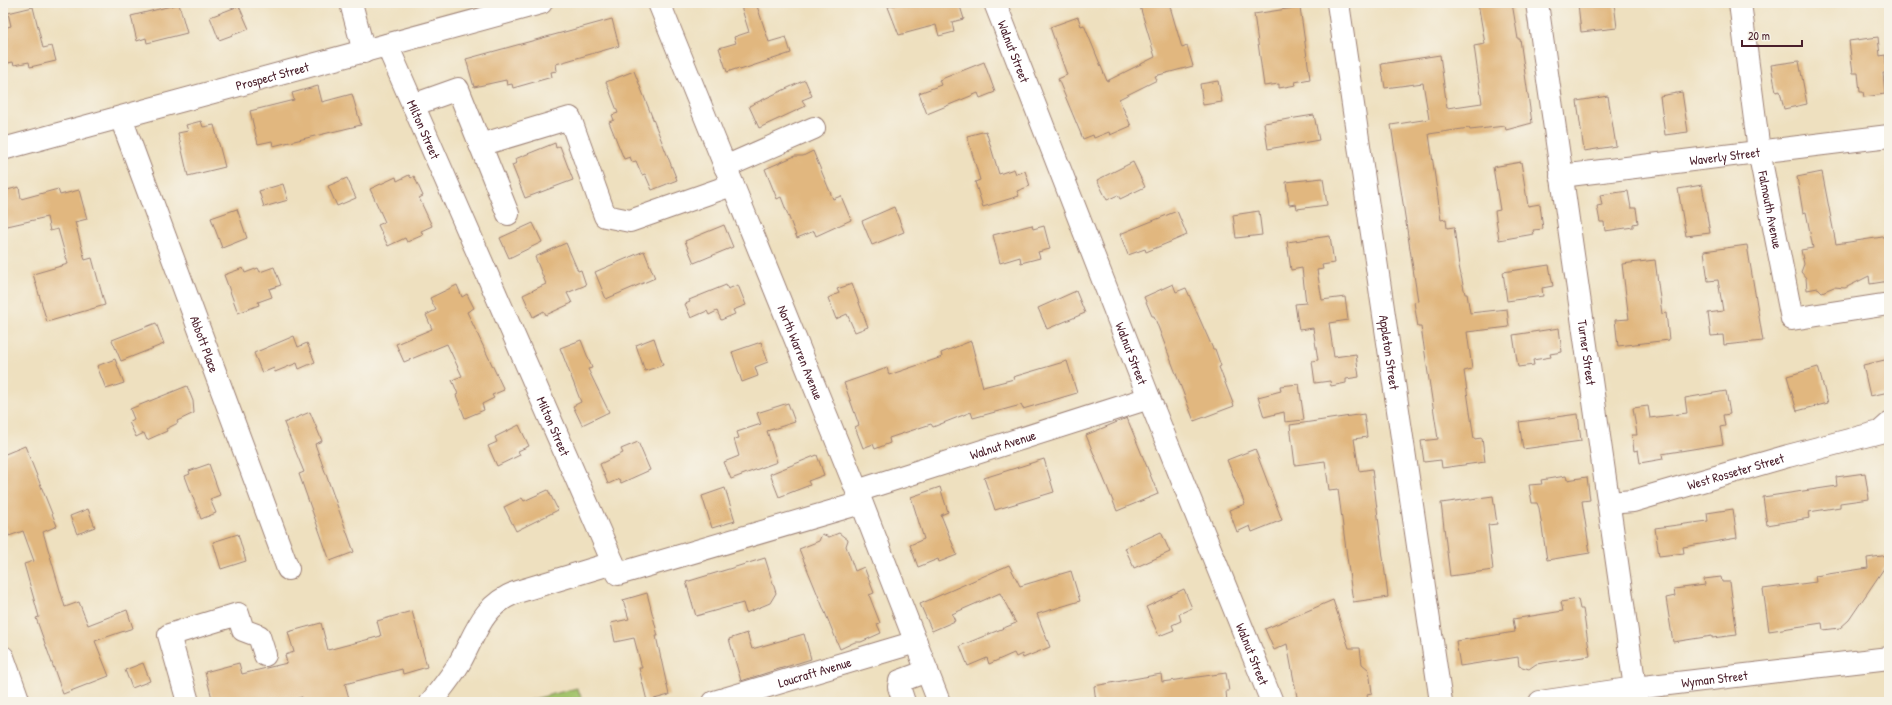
<svg xmlns="http://www.w3.org/2000/svg" width="1892" height="705" viewBox="0 0 1892 705" font-family="'Patrick Hand',sans-serif">
<style>
.green{fill:#a2c26a;stroke:#76704a}
.building{fill:#e1b77f}
.lines{fill:none;stroke-linecap:round;stroke-linejoin:round}
.minor-casing{stroke:#9c8075;stroke-width:24}
.minor{stroke:#fff;stroke-width:22}
.labels{text-anchor:middle;stroke-width:3.5;stroke-linejoin:round;paint-order:stroke}
.street-label{font-size:13px;fill:#4a1f2b;stroke:#f7f3e8}
</style>
<rect width="100%" height="100%" fill="#f7f3e8"/>
<filter id="ink" filterUnits="userSpaceOnUse"><feTurbulence type="fractalNoise" baseFrequency=".025" numOctaves="2"/><feDisplacementMap in="SourceGraphic" scale="8" xChannelSelector="R" yChannelSelector="G"/><feConvolveMatrix kernelMatrix="1 2 1 2 8 2 1 2 1" color-interpolation-filters="sRGB"/></filter>
<filter id="wash" filterUnits="userSpaceOnUse"><feTurbulence type="fractalNoise" baseFrequency=".012" numOctaves="4" result="noise"/><feDisplacementMap in="SourceGraphic" scale="16" xChannelSelector="R" yChannelSelector="G"/><feGaussianBlur stdDeviation="0.9" result="paint"/><feColorMatrix in="noise" values="0 0 0 0 0 0 0 0 0 0 0 0 0 0 0 0 0 1.4 0 .05"/><feComposite in="paint" operator="in"/></filter>
<g filter="url(#wash)">
<rect width="100%" height="100%" fill="#eee0bf"/>
<path class="green" d="M577 688 584 702H522Z"/>
<g id="blocks">
<path class="building" d="M740 3H756L769 42 786 37 791 53 740 70 739 68 727 72 719 48 736 43 734 37 749 32Z
M902 3H959L964 19 952 22 954 32 939 36 936 25 899 35 888 7Z
M1139 3H1169L1182 48 1187 46 1193 66 1155 76 1157 80 1119 99 1131 126 1110 135 1109 132 1094 138 1093 135 1083 139 1058 79 1067 75 1050 27 1078 17 1081 26 1084 25 1107 81 1155 57Z
M1478 3H1512L1518 39H1520L1532 123 1506 130 1505 126 1470 130 1469 128 1429 134 1441 220 1446 219 1447 228 1454 227 1459 266 1465 294H1467L1470 313 1507 309 1509 327 1467 332 1472 369 1464 371 1474 439 1482 438 1485 462 1442 468 1441 460 1424 462 1421 441 1438 439 1421 327H1418L1414 302 1418 301 1391 125 1429 119 1423 83 1385 88 1381 64 1440 55 1447 108 1482 103 1474 46 1485 44Z
M1578 3H1614L1617 28 1581 32Z
M179 4 187 33 147 43 146 38 137 41 131 16Z
M239 6 249 29 219 40 210 17Z
M33 7 43 48 52 46 56 61 30 67 29 62 14 65 13 62 3 64V40L7 39 4 28 11 26 8 13Z
M1300 7 1310 79 1295 82 1296 85 1279 88V84L1264 86 1254 14Z
M612 19 619 46 556 64 557 71 551 72 552 77 513 88 512 84 507 85 506 80 474 87 466 59Z
M1878 37 1880 56 1885 55 1887 73H1883L1885 94 1864 97 1863 92H1860L1858 73H1853L1849 41Z
M1799 61 1807 104 1784 109 1780 91 1776 92 1771 65Z
M984 62 995 92 980 98 978 93 927 114 919 93 941 85 939 80Z
M634 71 677 180 652 190 645 174 642 175 636 161 632 162 630 157 624 159 609 122 614 120 612 115 618 113 606 82Z
M805 80 812 96 802 100 806 106 759 128 749 106Z
M1218 81 1222 102 1203 105 1200 84Z
M318 86 322 102 352 94 361 125 273 146 272 141 258 144 250 111 294 100 292 93Z
M1682 92 1688 132 1665 135 1660 96Z
M1608 96 1616 146 1584 151 1577 101Z
M1314 115 1319 140 1268 149 1264 123Z
M201 121 203 127 214 125 225 167 188 176 178 133 188 131 186 125Z
M986 131 999 174 1014 169 1016 174 1025 171 1030 186 1017 191 1019 196 983 207 975 182 980 180 967 136Z
M555 143 556 148 560 146 573 180 525 198 512 165 517 163 515 159Z
M813 151 833 199 841 196 851 220 816 236 814 231 797 238 781 197 777 199 765 169 795 156H803Z
M1133 162 1145 187 1120 199 1118 195 1107 200 1097 180Z
M1521 162 1528 206 1540 204 1543 229 1533 230 1534 234 1499 240 1495 211 1500 210 1493 167Z
M1822 172 1836 244 1889 236V281L1870 284 1869 276 1845 288 1834 287 1822 292 1818 288 1807 290 1806 278 1801 272 1804 264 1801 250 1813 248 1806 212 1803 213 1797 177Z
M409 175 411 178 414 176 423 196 419 198 432 226 421 231 423 235 407 242 405 238 388 246 378 225 385 222 370 189 396 177 397 181Z
M347 178 356 198 337 206 328 186Z
M1323 178 1327 205 1297 209 1296 204 1289 205 1286 182Z
M283 184 288 200 264 207 259 191Z
M1702 185 1710 233 1686 236 1678 189Z
M19 187 21 199 58 189 60 195 79 190 87 219 75 222 85 260 92 258 105 305 47 322 33 274 68 264 58 229 50 231 47 217 3 227V191Z
M1628 191 1631 208H1636L1638 223 1633 224V227L1605 231 1604 222H1600L1597 206 1602 205 1600 195Z
M894 207 904 232 872 245 862 221Z
M237 209 247 238 222 248 211 218Z
M1177 211 1187 235 1146 252 1145 249 1128 255 1120 234Z
M1259 211 1262 235 1236 238 1233 215Z
M533 223 542 242 509 258 500 238Z
M724 225 733 247 694 263 685 241Z
M1032 225 1033 229 1044 226 1050 249 1038 252 1040 258 1021 263 1020 257 1000 263 993 235Z
M1330 236 1334 263 1322 265 1323 269 1317 270 1322 300 1345 297 1348 320 1329 323 1334 357 1356 354 1359 377 1346 379V383L1331 386 1330 381 1315 383 1312 361 1318 360 1313 328 1299 330 1295 304 1306 303 1302 268 1291 270 1287 242Z
M566 243 578 271 581 270 586 285 567 293 572 303 546 315 544 311 533 317 523 295 546 284 535 257Z
M1747 245 1763 341 1724 345 1723 335 1711 336 1708 313 1723 311 1718 280 1708 281 1704 251Z
M644 251 655 278 606 299 595 272Z
M1655 260 1662 314 1666 313 1669 340 1618 346 1615 320 1629 319 1622 264Z
M1549 265 1553 286 1542 288 1543 296 1507 301 1503 272Z
M274 267 281 285 269 289 272 297 258 302 259 305 238 313 224 275 243 268 245 273 258 268 260 272Z
M852 284 868 327 855 332 847 314 836 319 828 298 839 293 837 289Z
M1173 284 1176 292 1186 288 1213 349H1215L1221 366 1219 367 1234 406 1194 421 1154 316H1152L1144 297Z
M457 285 462 297 467 294 474 308 467 312 504 390 492 395 494 398 482 404 484 410 465 418 456 395 458 394 452 380 462 376 447 344 404 362 396 344 432 329 426 315 436 310 430 298Z
M726 285 728 289 738 285 746 305 733 310 735 314 721 320 717 311 709 315 707 311 691 318 685 304 690 302 689 300Z
M1076 291 1085 313 1047 329 1038 308Z
M156 323 164 344 121 361 112 340Z
M1559 328 1562 352 1550 354 1551 357 1533 360 1534 365 1518 367 1513 335Z
M294 336 298 347 307 343 315 362 299 369 297 363 275 372 274 368 262 373 254 353Z
M654 338 663 365 645 371 636 345Z
M581 340 592 368 588 369 609 412 582 425 573 406 581 402 560 348Z
M971 341 983 387 1014 379 1013 377 1067 361 1077 393 1023 409 1021 405 973 418 971 412 933 427 931 424 889 438 890 443 875 449 873 444 863 448 855 427 859 425 844 383 887 368 889 375 942 357 941 353Z
M761 342 768 362 755 367 758 376 742 382 732 352Z
M115 359 124 383 106 389 97 366Z
M1889 359V392L1870 396 1863 365Z
M1818 367 1828 403 1797 411 1787 376Z
M1299 384 1304 420 1285 422 1284 412 1264 417 1258 397 1281 391 1280 386Z
M187 386 193 401 194 413 177 421 178 423 166 429 167 431 147 440 144 433 136 437 129 422 134 419 130 409Z
M1726 391 1730 414 1723 415 1725 426 1720 427 1723 444 1662 454 1663 459 1640 463 1638 450 1634 451 1632 435H1637L1633 408 1648 406 1650 418 1687 413 1685 398Z
M788 403 795 422 767 431 777 462 731 479 724 462 739 456 734 439 739 438 737 432 761 424 757 413Z
M310 412 322 441 315 444 354 552 330 561 299 474 304 472 284 423Z
M1364 414 1367 437 1354 439 1359 471 1372 469 1388 597 1353 602 1338 489 1329 490 1325 461 1295 465 1290 425Z
M1578 414 1581 441 1523 449 1519 422Z
M1127 418 1158 494 1117 511 1086 435Z
M519 425 529 446 518 451 520 455 497 466 488 446 497 442 495 437Z
M638 442 650 470 621 483 619 479 608 484 600 464 623 453 621 449Z
M25 446 57 526 43 532 65 607 79 602 88 625 127 610 133 628 95 641 109 676 63 694 36 618 39 617 24 564 34 561 23 531 9 536 6 528 3 529V455Z
M1255 449 1282 520 1252 532 1250 526 1237 532 1229 510 1245 504 1227 460Z
M817 455 824 475 808 481 810 485 779 497 770 474Z
M1044 459 1054 492 995 510 984 478Z
M209 464 220 495 210 499 216 513 201 519 185 476 190 474 189 471Z
M1865 473 1869 499 1840 503V507L1809 512 1810 518 1767 525 1763 497 1837 486 1836 477Z
M1566 476 1567 480 1587 477 1590 500 1582 501 1590 553 1547 560 1539 508 1537 503H1532L1529 485 1542 484 1541 480Z
M940 487 948 512 941 515 957 555 939 562 938 559 918 567 910 545 924 539 911 497Z
M725 488 735 521 712 528 702 496Z
M548 490 558 510 516 531 504 507 522 498 524 501Z
M1493 496 1497 524 1488 525 1493 570 1450 576 1441 503Z
M88 509 95 527 77 534 70 516Z
M1733 509 1737 538 1683 547 1684 553 1659 556 1655 528 1708 521 1707 513Z
M1161 532 1170 552 1134 568 1125 548Z
M839 533 848 540 846 546 855 571 864 567 874 593 869 595 880 623 877 624 881 633 861 642H855L840 649 799 549 819 541 822 534 829 537Z
M238 534 246 561 221 569 213 542Z
M1889 555V561L1849 620 1840 628 1823 630 1822 623 1769 631 1763 589 1816 582 1815 576 1868 568 1867 558Z
M765 558 776 593 770 603 746 613 743 603 696 616 686 582Z
M1009 565 1020 586 1071 571 1080 601 1037 614 1050 647 1023 658 1022 654 1016 657 1014 653 989 664 987 658 968 666 960 646 1016 623 1000 593 952 614 955 621 932 631 920 604Z
M1721 577 1722 582H1730L1737 635 1712 638V636L1673 642 1666 598 1675 596 1674 589 1705 585 1704 579Z
M1184 589 1192 608 1179 614 1181 621 1172 625 1174 630 1159 636 1146 607Z
M647 593 658 636H656L669 695 647 701 639 668H642L634 638 615 642 611 623 629 619 623 600Z
M1578 599 1580 609H1583L1590 656 1536 664 1529 669 1519 666 1518 657 1460 666 1456 641 1515 632 1513 619 1563 611 1561 602Z
M1333 600 1349 648H1360L1362 664 1369 670 1372 693 1367 694 1368 702H1298L1287 644 1274 650 1265 629Z
M412 611 427 667 403 674 402 669 345 684 350 702H303L302 697 284 702H213L205 672 239 663 242 674 287 663 285 655 294 652 288 632 321 623 328 650 381 636 377 621Z
M747 633 752 649 804 634 811 659 741 681 729 639Z
M143 663 150 681 132 688 125 670Z
M1226 673 1229 691H1226L1227 702H1096L1094 686 1161 674 1162 682Z"/>
</g>
</g>
<g filter="url(#ink)">
<use href="#blocks" fill-opacity="0" stroke="#9c8075" stroke-width="1"/>
<g class="lines">
<g class="minor-casing">
<g id="minor">
<path d="M351 3 364 52"/>
<path id="s1" d="M659 3 857 491 939 702"/>
<path id="s2" d="M995 3 1149 398 1272 702"/>
<path id="s3" d="M1338 3 1441 702"/>
<path id="s4" d="M1537 3 1637 702"/>
<path id="s5" d="M1740 3 1759 151 1792 319 1889 304"/>
<path id="s6" d="M387 45 618 574 861 503"/>
<path d="M413 105 458 89 508 214"/>
<path id="s7" d="M121 118 288 569"/>
<path d="M480 145 570 118 605 216 630 221 732 185"/>
<path id="s8" d="M3 149 541 3"/>
<path d="M725 167 814 128"/>
<path id="s9" d="M1561 176 1889 136"/>
<path id="s10" d="M857 491 1149 398"/>
<path id="s11" d="M1609 503 1633 501 1788 456 1880 432 1889 424"/>
<path d="M3 657 19 702"/>
<path d="M188 702 169 635 238 614 243 630 259 636 265 655"/>
<path d="M431 702C441 689 452 676 460 662 476 633 482 605 517 592L613 563"/>
<path id="s12" d="M714 702 916 642"/>
<path d="M904 702 899 687 900 681 927 671"/>
<path id="s13" d="M1540 702 1635 688 1889 658"/>
</g>
</g>
<use href="#minor" class="minor"/>
</g>
</g>
<g class="labels">
<g class="street-label">
<text dy="5" stroke="none"><textPath href="#s2" startOffset="52">Walnut Street</textPath></text>
<text dy="5" stroke="none"><textPath href="#s8" startOffset="279">Prospect Street</textPath></text>
<text dy="5" stroke="none"><textPath href="#s6" startOffset="92">Milton Street</textPath></text>
<text dy="5" stroke="none"><textPath href="#s9" startOffset="165">Waverly Street</textPath></text>
<text dy="5" stroke="none"><textPath href="#s5" startOffset="209">Falmouth Avenue</textPath></text>
<text dy="5" stroke="none"><textPath href="#s7" startOffset="241">Abbott Place</textPath></text>
<text dy="5" stroke="none"><textPath href="#s1" startOffset="377">North Warren Avenue</textPath></text>
<text dy="5" stroke="none"><textPath href="#s3" startOffset="353">Appleton Street</textPath></text>
<text dy="5" stroke="none"><textPath href="#s4" startOffset="353">Turner Street</textPath></text>
<text dy="5" stroke="none"><textPath href="#s2" startOffset="376">Walnut Street</textPath></text>
<text dy="5" stroke="none"><textPath href="#s6" startOffset="416">Milton Street</textPath></text>
<text dy="5" stroke="none"><textPath href="#s10" startOffset="153">Walnut Avenue</textPath></text>
<text dy="5" stroke="none"><textPath href="#s11" startOffset="131">West Rosseter Street</textPath></text>
<text dy="5" stroke="none"><textPath href="#s2" startOffset="700">Walnut Street</textPath></text>
<text dy="5" stroke="none"><textPath href="#s12" startOffset="105">Loucraft Avenue</textPath></text>
<text dy="5" stroke="none"><textPath href="#s13" startOffset="176">Wyman Street</textPath></text>
</g>
</g>
<rect width="1892" height="705" fill="none" stroke="#f7f3e8" stroke-width="16"/>
<path d="M1742 40v6h60v-6" fill="none" stroke="#4a1f2b" stroke-width="2"/>
<text x="1748" y="40" font-size="12" fill="#4a1f2b" stroke="#f7f3e8" stroke-width="3" paint-order="stroke">20 m</text>
</svg>
